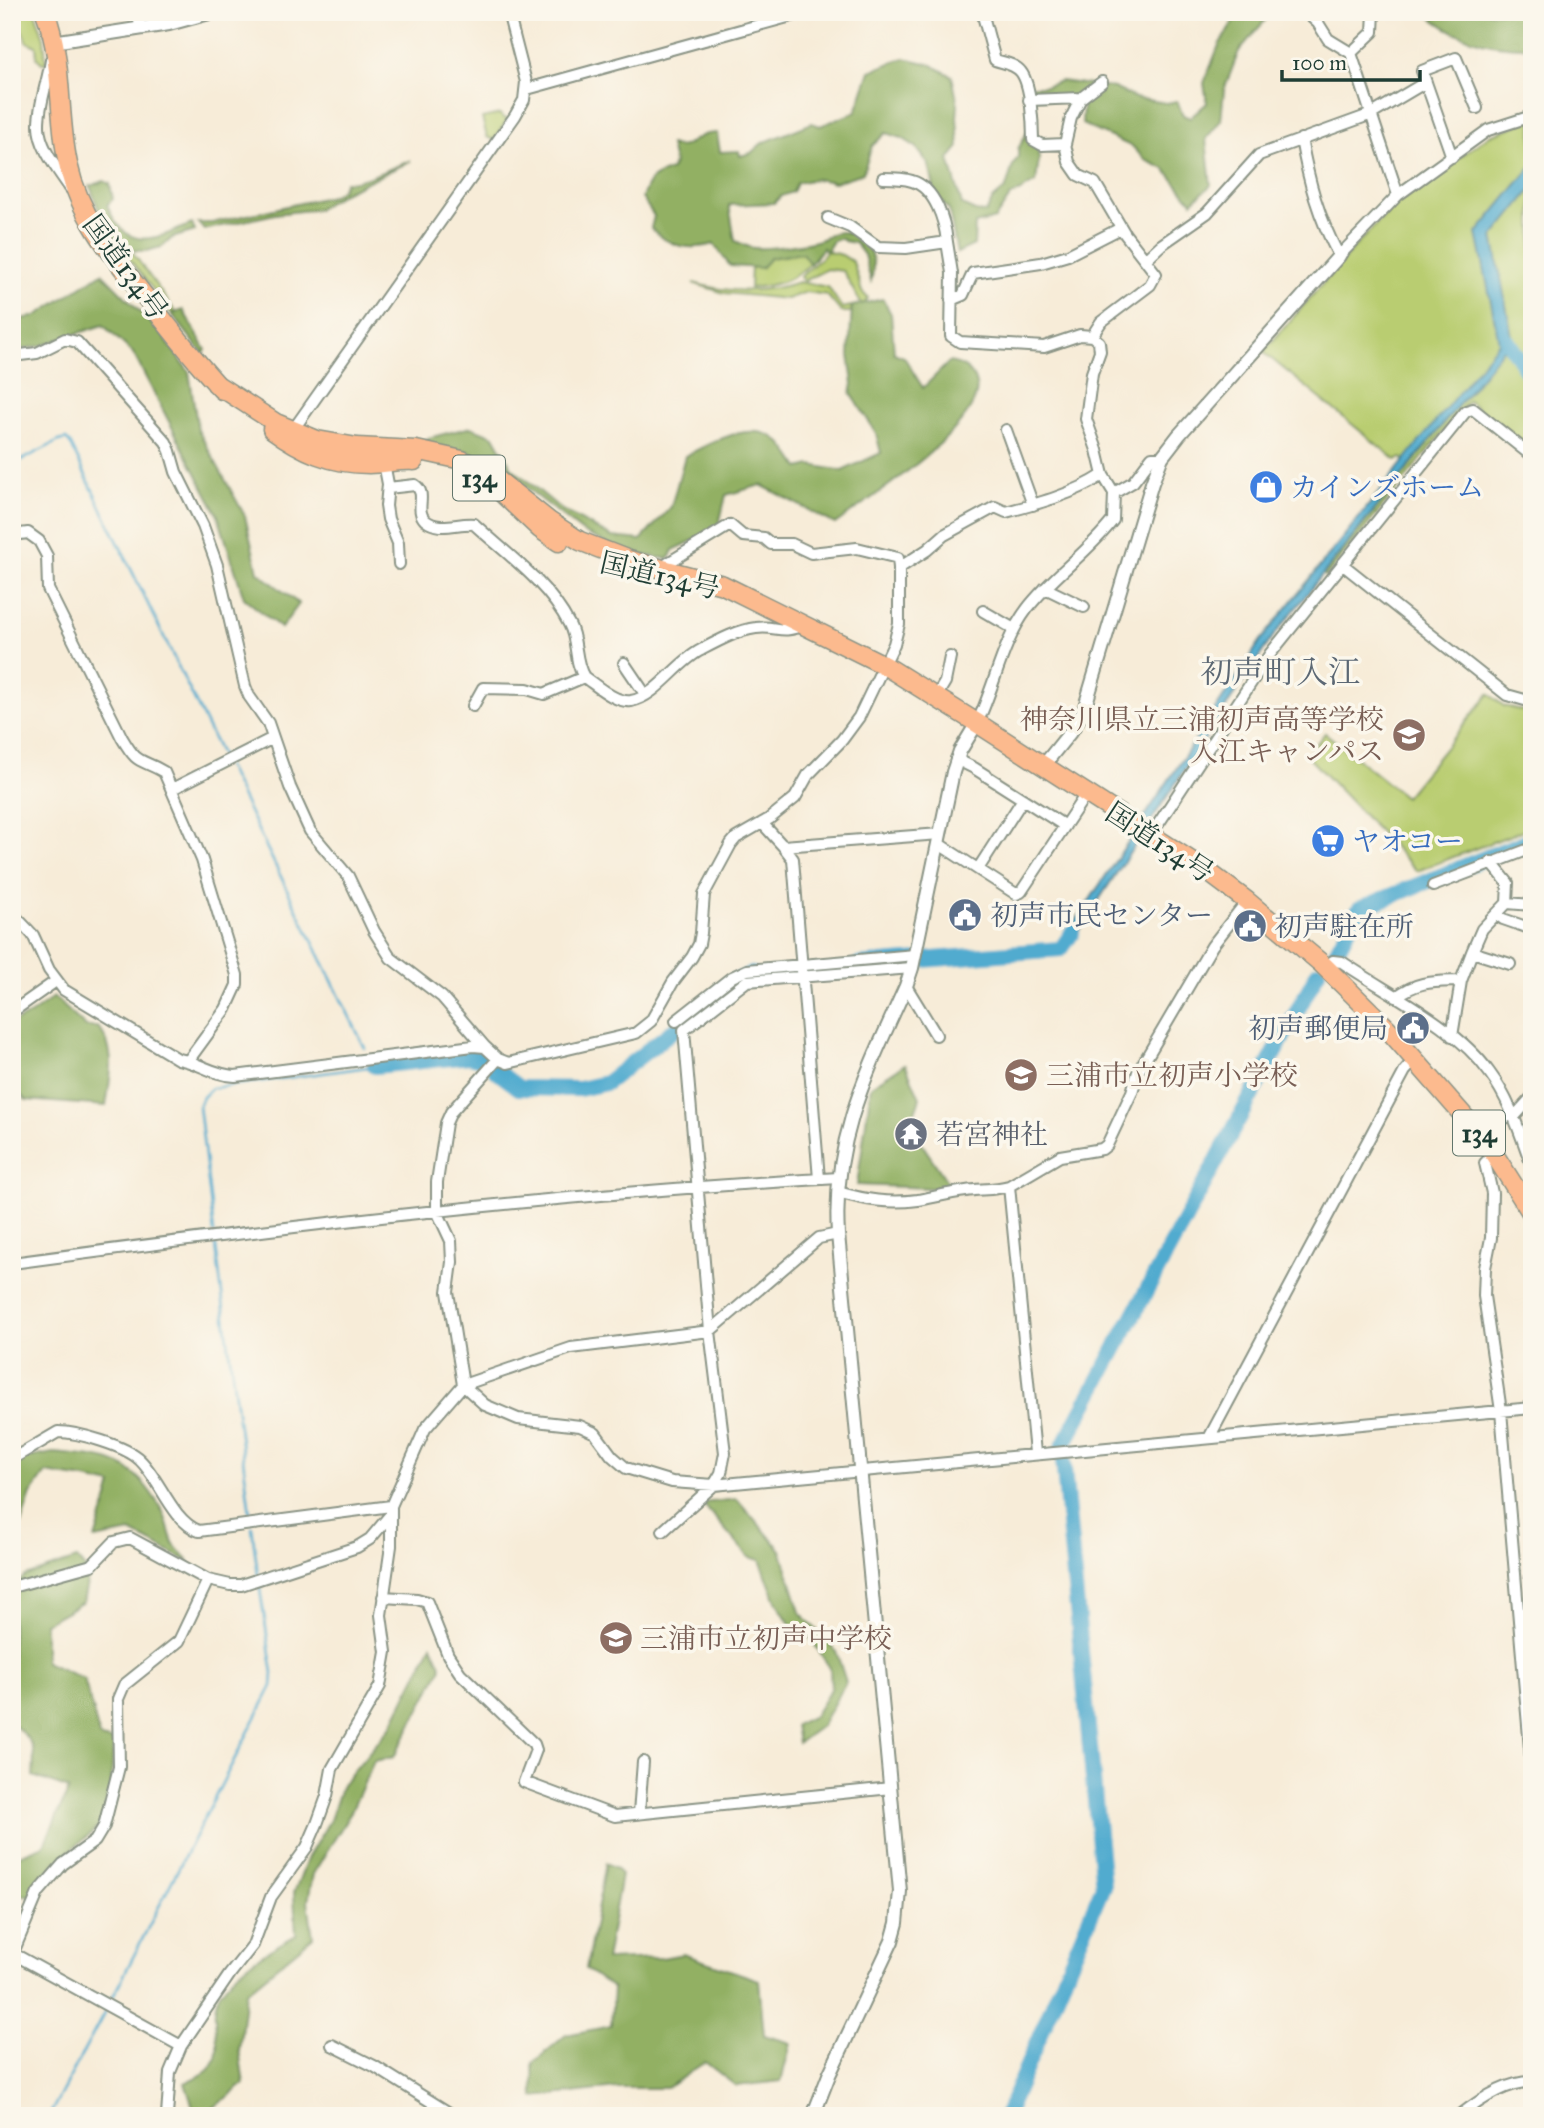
<svg xmlns="http://www.w3.org/2000/svg" width="1544" height="2128" viewBox="0 0 1544 2128" font-family="'IM FELL Great Primer','Noto Serif JP',serif">
<style>
.green{fill:#b9cd71;stroke:#6c8552;stroke-width:2}
.forest{fill:#92b063;stroke:#58764c;stroke-width:2}
.water{fill:#51abcf;stroke:#387482;stroke-width:2}
.lines{fill:none;stroke-linecap:round;stroke-linejoin:round}
.stream{stroke:#51abcf;stroke-width:2.5}
.river{stroke:#51abcf;stroke-width:16}
.minor-casing{stroke:#8b9486;stroke-width:14}
.tertiary-casing{stroke:#8b9486;stroke-width:16}
.trunk-casing{stroke:#8b9486;stroke-width:21}
.minor{stroke:#fff;stroke-width:10}
.tertiary{stroke:#fff;stroke-width:12}
.trunk{stroke:#fcba8e;stroke-width:18}
.labels{text-anchor:middle;stroke-width:7;stroke-linejoin:round;paint-order:stroke}
.shield{fill:#fbf7ec;stroke:#61756b;stroke-width:2}
.shield-label{font-size:26px;font-weight:bold;fill:#1f3d34}
.street-label{font-size:28px;fill:#1f3d34;stroke:#fbf7ec}
.shop-label{font-size:28px;fill:#366cbe;stroke:#fbf7ec;text-anchor:start}
.education-label{font-size:28px;fill:#785e54;stroke:#fbf7ec;text-anchor:start}
.service-label{font-size:28px;fill:#4e5e75;stroke:#fbf7ec;text-anchor:start}
.worship-label{font-size:28px;fill:#5b616d;stroke:#fbf7ec;text-anchor:start}
.quarter-label{font-size:32px;fill:#5c6874;stroke:#fbf7ec}
</style>
<rect width="100%" height="100%" fill="#fbf7ec"/>
<filter id="ink" filterUnits="userSpaceOnUse"><feTurbulence type="fractalNoise" baseFrequency=".0143" numOctaves="2"/><feDisplacementMap in="SourceGraphic" scale="14" xChannelSelector="R" yChannelSelector="G"/><feConvolveMatrix kernelMatrix="1 2 1 2 8 2 1 2 1" color-interpolation-filters="sRGB"/></filter>
<filter id="wash" filterUnits="userSpaceOnUse"><feTurbulence type="fractalNoise" baseFrequency=".00686" numOctaves="4" result="noise"/><feDisplacementMap in="SourceGraphic" scale="28" xChannelSelector="R" yChannelSelector="G"/><feGaussianBlur stdDeviation="1.57" result="paint"/><feColorMatrix in="noise" values="0 0 0 0 0 0 0 0 0 0 0 0 0 0 0 0 0 1.4 0 .05"/><feComposite in="paint" operator="in"/></filter>
<g filter="url(#wash)">
<rect width="100%" height="100%" fill="#f7ecd8"/>
<path class="green" d="M14 12H35L44 38 46 63H42L37 58 36 46 27 42Z
M500 114 503 118H508L494 140 487 137 482 118Z
M1532 120V166L1477 233 1500 342 1406 461 1402 458 1396 460 1263 352 1359 242 1397 203 1490 135Z
M1532 189V375L1514 347 1493 237Z
M827 246 829 252 842 255 853 262 862 292 868 298 865 303 861 304 843 271 827 269 804 281 800 277 823 256Z
M125 253H133L176 313 172 314Z
M802 253 810 264C787 284 780 284 750 288L751 267 761 268 770 258Z
M799 282 828 287 842 308 852 306 851 312H841L827 295 806 292 787 299 724 293 693 283C727 293 766 293 799 282Z
M1504 348H1507L1532 387V450L1468 401 1326 577 1324 575Z
M1489 694 1504 706 1532 713V827L1417 871 1307 756 1325 733 1405 797Z"/>
<path class="forest" d="M1240 12H1272L1239 51 1224 90 1221 120 1206 139 1211 185 1192 202 1165 169 1145 160 1133 147 1082 124 1083 104 1031 96 1029 86H1046L1061 81 1114 88 1135 98 1167 103 1177 101 1183 115 1190 118 1207 103 1204 83 1219 45Z
M1425 12H1532V47C1493 48 1454 39 1425 12Z
M904 58 930 64 952 76 958 105 957 117 959 147 949 159 962 205 975 211 986 213 993 199 1006 188 1013 165 1018 157V149L1029 129 1035 130 1039 158 1036 182 1010 197 995 219 975 224 974 245 957 253 949 210 936 196 929 165 916 147 902 138 886 133 872 146 863 173 835 182 815 179 797 183 793 192 781 196 774 203 729 205 735 241C741 243 748 248 755 248 767 249 808 244 819 240 829 237 833 231 844 232 869 235 877 260 871 281L864 255 855 243 844 241 842 238 833 241 826 252 823 248 810 264 802 253 770 258 761 268 730 266 714 244C689 251 669 247 651 228L654 216 642 198C649 178 651 177 671 170L674 163 670 145C686 151 690 140 704 135 708 133 713 134 717 133L720 152 739 151 740 156 751 153 762 143 812 123 820 126 856 112 870 71Z
M411 161 343 193 318 209 275 214 204 230 198 223H212L332 196 341 190 345 182C366 182 389 167 411 161Z
M104 181 110 184 113 199 107 205C126 253 154 240 192 224L195 231 172 238 162 247 146 251 126 250 114 239 101 217 90 186Z
M102 273 160 332 189 372 198 430 245 516 258 572 299 604 281 628 244 598 217 513 133 353 103 325 40 346 12 351V321L36 316Z
M883 299 891 314 894 353 904 357 923 388 949 362C962 364 973 370 976 384 986 424 866 501 835 524L761 485 726 495 718 529 673 550 669 559 629 553 584 533 503 469 468 452 427 445 428 438 471 427 494 436 512 468 562 510 612 537 641 540 671 507 685 456C711 443 752 418 779 441 787 448 793 459 799 468L811 465 842 471 881 453 876 433 851 393 853 384 849 355 852 306Z
M183 310 206 350 203 354 172 314Z
M54 997 86 1027H98C118 1051 110 1078 106 1106L26 1100 12 1087V1023L31 1014Z
M905 1064 920 1098 910 1126 952 1189 857 1185 871 1086Z
M53 1453C109 1458 131 1457 162 1510 168 1521 169 1536 175 1546 179 1553 186 1554 189 1562L131 1532 95 1539 112 1485 85 1479 46 1473 31 1494 12 1550V1467L26 1458Z
M737 1499 781 1550 800 1612 836 1651 846 1682 821 1726 798 1743 795 1725 814 1716 831 1689 830 1668 811 1639 790 1624 776 1601 760 1560 749 1557 702 1503Z
M77 1559 89 1573 83 1602 45 1623V1662L84 1679 100 1738 114 1741 111 1784 100 1826 55 1863 31 1896 12 1894V1858L44 1845 69 1789 33 1776C35 1752 36 1743 15 1726H12V1586L26 1576Z
M432 1645 442 1667 394 1757 374 1761 350 1814 313 1874 308 1901 313 1937 246 1992 239 2050 244 2084 203 2116H196L185 2083C193 2079 207 2074 212 2066 226 2048 206 2014 220 1993 238 1966 268 1951 296 1935L294 1893 308 1857 330 1820 342 1785 391 1726Z
M606 1863 616 1868 621 1875 606 1960 662 1958 683 1954 759 1980 764 2035 791 2043 781 2081 736 2086 705 2062 667 2088H617L534 2097 533 2063 566 2035 611 2026 613 1988 586 1969Z"/>
<path class="water" d="M1532 166V189L1493 237 1514 347 1504 348 1271 639 1073 939 1062 950 1058 948 1261 640 1499 342 1477 233Z"/>
<g class="lines">
<path class="stream" d="M12 465 59 441 66 439 70 443 223 759
M226 765 365 1048
M214 1233 199 1106 203 1097 212 1088 375 1066 374 1064
M215 1239 251 1521
M252 1527 258 1576
M110 2002 272 1686 273 1673 259 1583
M49 2116 107 2008"/>
<path class="river" d="M1507 340 1532 379
M1336 952 1359 909 1532 839
M858 965 1061 949 1072 933
M375 1066 469 1056 482 1059
M495 1070 519 1088 579 1089 606 1083 736 981 752 974
M1006 2116 1103 1886 1062 1448 1318 972"/>
</g>
</g>
<g filter="url(#ink)">
<g class="lines">
<g class="minor-casing">
<path id="minor" d="M137 12 141 29
M982 12 995 60C1004 63 1015 64 1021 72 1031 85 1033 123 1033 140L1042 145 1065 144
M1308 14 1318 23 1328 39 1351 53 1398 195
M1351 53 1373 32 1374 12
M51 60C48 81 39 103 39 124 38 146 58 170 70 188
M527 89 806 12
M1029 100 1081 98
M1301 139C1309 183 1318 216 1339 256L1398 195 1488 130 1532 116
M1452 157 1422 71 1456 58 1477 108
M883 178C892 178 903 178 912 181 935 188 945 221 947 242
M828 218 850 227 878 247 906 248 947 242 952 273 951 336 960 342 1044 347 1080 335 1092 336 1099 342 1100 351 1092 373 1086 419 1097 450 1103 475 1114 493 1113 520C1088 553 1052 576 1027 609 1002 642 995 686 977 723
M1146 259 1161 245 1207 213 1259 155 1372 114 1426 82
M951 300 963 295 973 273 1041 263 1068 255 1121 228
M1092 336 1101 322 1150 285 1156 274 1125 234 1095 183 1078 175 1069 162 1065 144 1071 118 1081 98 1102 82
M12 356 37 353 65 339 77 342 166 442 170 451 176 472 203 526 217 565 245 686 249 696 268 723 290 787 310 831 348 876 374 931 391 958 442 997 485 1047 498 1059 508 1063 636 1033 651 1021 673 982 692 957 699 944 701 933 704 894 731 844 736 838 769 819 795 798 808 775 842 740 859 717 894 644 899 624V568L927 550 944 535 995 507 1006 512C1040 503 1074 494 1103 475
M293 430 515 116 524 100 526 82 508 12
M1006 430 1033 505
M384 463 388 484 386 506 388 519 398 543 399 564
M388 488 415 485C428 494 414 509 425 520 439 532 459 522 474 524 508 555 548 583 569 624 578 640 574 662 584 677 596 685 615 703 631 701 656 697 678 661 701 650 718 641 738 630 756 628 777 625 780 635 804 625
M1114 493 1133 482 1152 457H1162
M12 535 28 533 39 541 47 556 48 589 122 738C139 767 139 757 164 772L202 860 237 975V985L226 1009 188 1061
M1342 564 1507 695 1532 702
M665 568 668 563 730 525 743 536 764 538 771 544H792L811 553 857 548 898 558 899 568
M1045 588 1084 607
M983 611 1014 629
M624 663 645 694
M12 678V702
M936 697 945 682 950 657
M473 706 483 688 527 689 544 694 584 677
M956 759 974 768 1065 826
M172 789 273 738
M762 823 783 846 940 834
M1151 835 1270 654 1466 411 1473 409 1532 456
M939 844 1016 894 1021 892 1086 794
M783 846 793 859 819 1179
M978 869 1023 799
M1433 886 1532 848
M1507 903 1532 905
M12 913 33 935 49 970 64 990 178 1059C198 1062 213 1075 235 1076L473 1046 485 1047
M1497 914 1503 919 1526 927
M1472 952 1510 964
M1325 967 1333 961 1342 962C1389 994 1456 1026 1489 1072 1510 1100 1520 1133 1532 1166
M906 986 936 1035
M1396 997C1418 980 1435 982 1461 981
M12 1012 56 981
M676 1021 732 977 747 970 915 955
M1452 1036 1461 981 1472 952 1482 929 1507 903 1508 883 1491 862
M498 1059 451 1112 446 1123 437 1182V1211L451 1241 452 1262 448 1292 463 1385 485 1405 518 1419 580 1426 595 1433 612 1456 626 1468 672 1482 714 1485 1532 1408
M1514 1117 1532 1097
M1479 1134 1513 1113
M1494 1154 1485 1163 1492 1193 1491 1238 1485 1268 1484 1296 1501 1411 1532 1772
M1009 1186 1035 1453
M838 1192C865 1200 889 1204 918 1200 934 1197 950 1193 966 1191 981 1189 995 1190 1009 1186L1060 1156 1102 1149 1107 1145 1132 1092 1138 1072 1212 946 1247 901
M12 1263C287 1226 562 1193 839 1178
M1209 1438 1405 1071 1415 1060
M12 1459 58 1432C78 1432 126 1446 140 1460 160 1479 172 1521 199 1531L391 1506
M663 1531 714 1485 721 1473 725 1453 710 1331 684 1030 747 981 912 968
M12 1587 92 1565 114 1542 130 1538 208 1580 230 1585H241L357 1547 370 1539 391 1514
M383 1597 417 1599 427 1602 448 1655 460 1673 534 1744 536 1750 524 1782 615 1816 891 1788
M639 1813 643 1762
M12 1953 181 2046
M12 1955 38 1893 63 1864 95 1841 104 1826 119 1767 118 1699 124 1685 179 1641 208 1580
M332 2045 374 2066 454 2116
M167 2116 170 2072 181 2046 230 1974 253 1945 271 1897 307 1847 317 1824 327 1796 332 1769 380 1686 386 1652 381 1615 391 1546V1506L425 1429 463 1385 571 1348 710 1331 819 1238 838 1234
M1459 2116C1478 2101 1507 2081 1532 2082"/>
</g>
<g class="tertiary-casing">
<path id="tertiary" d="M53 42 169 24 213 12
M1043 766 1072 730 1084 710 1152 483 1162 457 1179 435 1339 256
M813 2116 829 2075 892 1941 897 1923 900 1891 838 1234C832 1138 868 1070 906 986L912 968 953 772 960 751 977 723"/>
</g>
<g class="trunk-casing">
<path id="trunk" d="M45 12C64 61 57 114 68 164 80 219 117 261 151 304 174 334 197 363 222 390
M216 384 276 423 317 440 357 447 416 450 462 460 489 473 549 521 580 541 629 560 723 585 884 665 977 723 1207 871 1247 901 1321 963 1387 1028 1470 1123 1494 1154 1532 1214
M272 429C302 451 331 464 369 464 384 464 399 460 414 461
M503 494 540 529 559 542"/>
</g>
<use href="#minor" class="minor"/>
<use href="#tertiary" class="tertiary"/>
<use href="#trunk" class="trunk"/>
</g>
</g>
<defs>
<g id="shop-disc" transform="scale(1.75)"><circle r="9.5" fill="#3f7fe0" stroke="#fbf7ec"/><path d="M-5-2.5h2.3a2.7 3.5 0 0 1 5.4 0H5L5.5 6h-11ZM-1.5-2.5h3a1.5 2.3 0 0 0-3 0Z" fill="#fff"/></g>
<g id="school-disc" transform="scale(1.75)"><circle r="9.5" fill="#8d6e63" stroke="#fbf7ec"/><path d="M0-5L7-2L0 1L-7-2ZM-4 1L0 2.5L4 1V4Q0 6-4 4Z" fill="#fff"/></g>
<g id="supermarket-disc" transform="scale(1.75)"><circle r="9.5" fill="#3f7fe0" stroke="#fbf7ec"/><path d="M-6-5.5h2.5l.6 2H6L4.5 2H-2.5L-4.4-4H-6ZM-1.5 3.2a1.3 1.3 0 1 0 .1 0ZM3 3.2a1.3 1.3 0 1 0 .1 0Z" fill="#fff"/></g>
<g id="civic-disc" transform="scale(1.75)"><circle r="9.5" fill="#5c6f8a" stroke="#fbf7ec"/><path d="M-.6-6.5H3V-4.5H.6V-3L4-1V1h2V6H-6V1h2V-1L-.6-3ZM-1.2 2.5V6h2.4V2.5Z" fill="#fff"/></g>
<g id="temple-disc" transform="scale(1.75)"><circle r="9.5" fill="#6b7280" stroke="#fbf7ec"/><path d="M0-6L5-2H3V0L6.5 2.5H4V6H1.5V3h-3V6H-4V2.5H-6.5L-3 0V-2H-5Z" fill="#fff"/></g>
</defs>
<g fill-rule="evenodd">
<use href="#shop-disc" x="1266" y="487"/>
<use href="#school-disc" x="1409" y="735"/>
<use href="#supermarket-disc" x="1328" y="841"/>
<use href="#civic-disc" x="965" y="915"/>
<use href="#civic-disc" x="1250" y="926"/>
<use href="#civic-disc" x="1413" y="1028"/>
<use href="#school-disc" x="1021" y="1075"/>
<use href="#temple-disc" x="911" y="1134"/>
<use href="#school-disc" x="616" y="1638"/>
</g>
<g class="labels">
<g class="shield">
<rect x="453" y="455.5" width="52" height="45" rx="5"/>
<rect x="1453" y="1110.5" width="52" height="45" rx="5"/>
</g>
<g class="shield-label">
<text x="479" y="487">134</text>
<text x="1479" y="1142">134</text>
</g>
<g class="street-label">
<text transform="translate(126 267) rotate(54)" y="10">国道134号</text>
<text transform="translate(660 575) rotate(13)" y="10">国道134号</text>
<text transform="translate(1160 842) rotate(33)" y="10">国道134号</text>
</g>
<g class="shop-label">
<text x="1290" y="497">カインズホーム</text>
<text x="1352" y="851">ヤオコー</text>
</g>
<g class="education-label">
<text x="1384" y="729" text-anchor="end">神奈川県立三浦初声高等学校<tspan x="1384" dy="32">入江キャンパス</tspan></text>
<text x="1046" y="1085">三浦市立初声小学校</text>
<text x="640" y="1648">三浦市立初声中学校</text>
</g>
<g class="service-label">
<text x="990" y="925">初声市民センター</text>
<text x="1274" y="936">初声駐在所</text>
<text x="1388" y="1038" text-anchor="end">初声郵便局</text>
</g>
<g class="worship-label">
<text x="936" y="1144">若宮神社</text>
</g>
<g class="quarter-label">
<text x="1280" y="683">初声町入江</text>
</g>
</g>
<rect width="1544" height="2128" fill="none" stroke="#fbf7ec" stroke-width="42"/>
<path d="M1282 70v10h138v-10" fill="none" stroke="#1f3d34" stroke-width="3.5"/>
<text x="1292" y="70" font-size="21" fill="#1f3d34" stroke="#fbf7ec" stroke-width="5" paint-order="stroke">100 m</text>
</svg>
